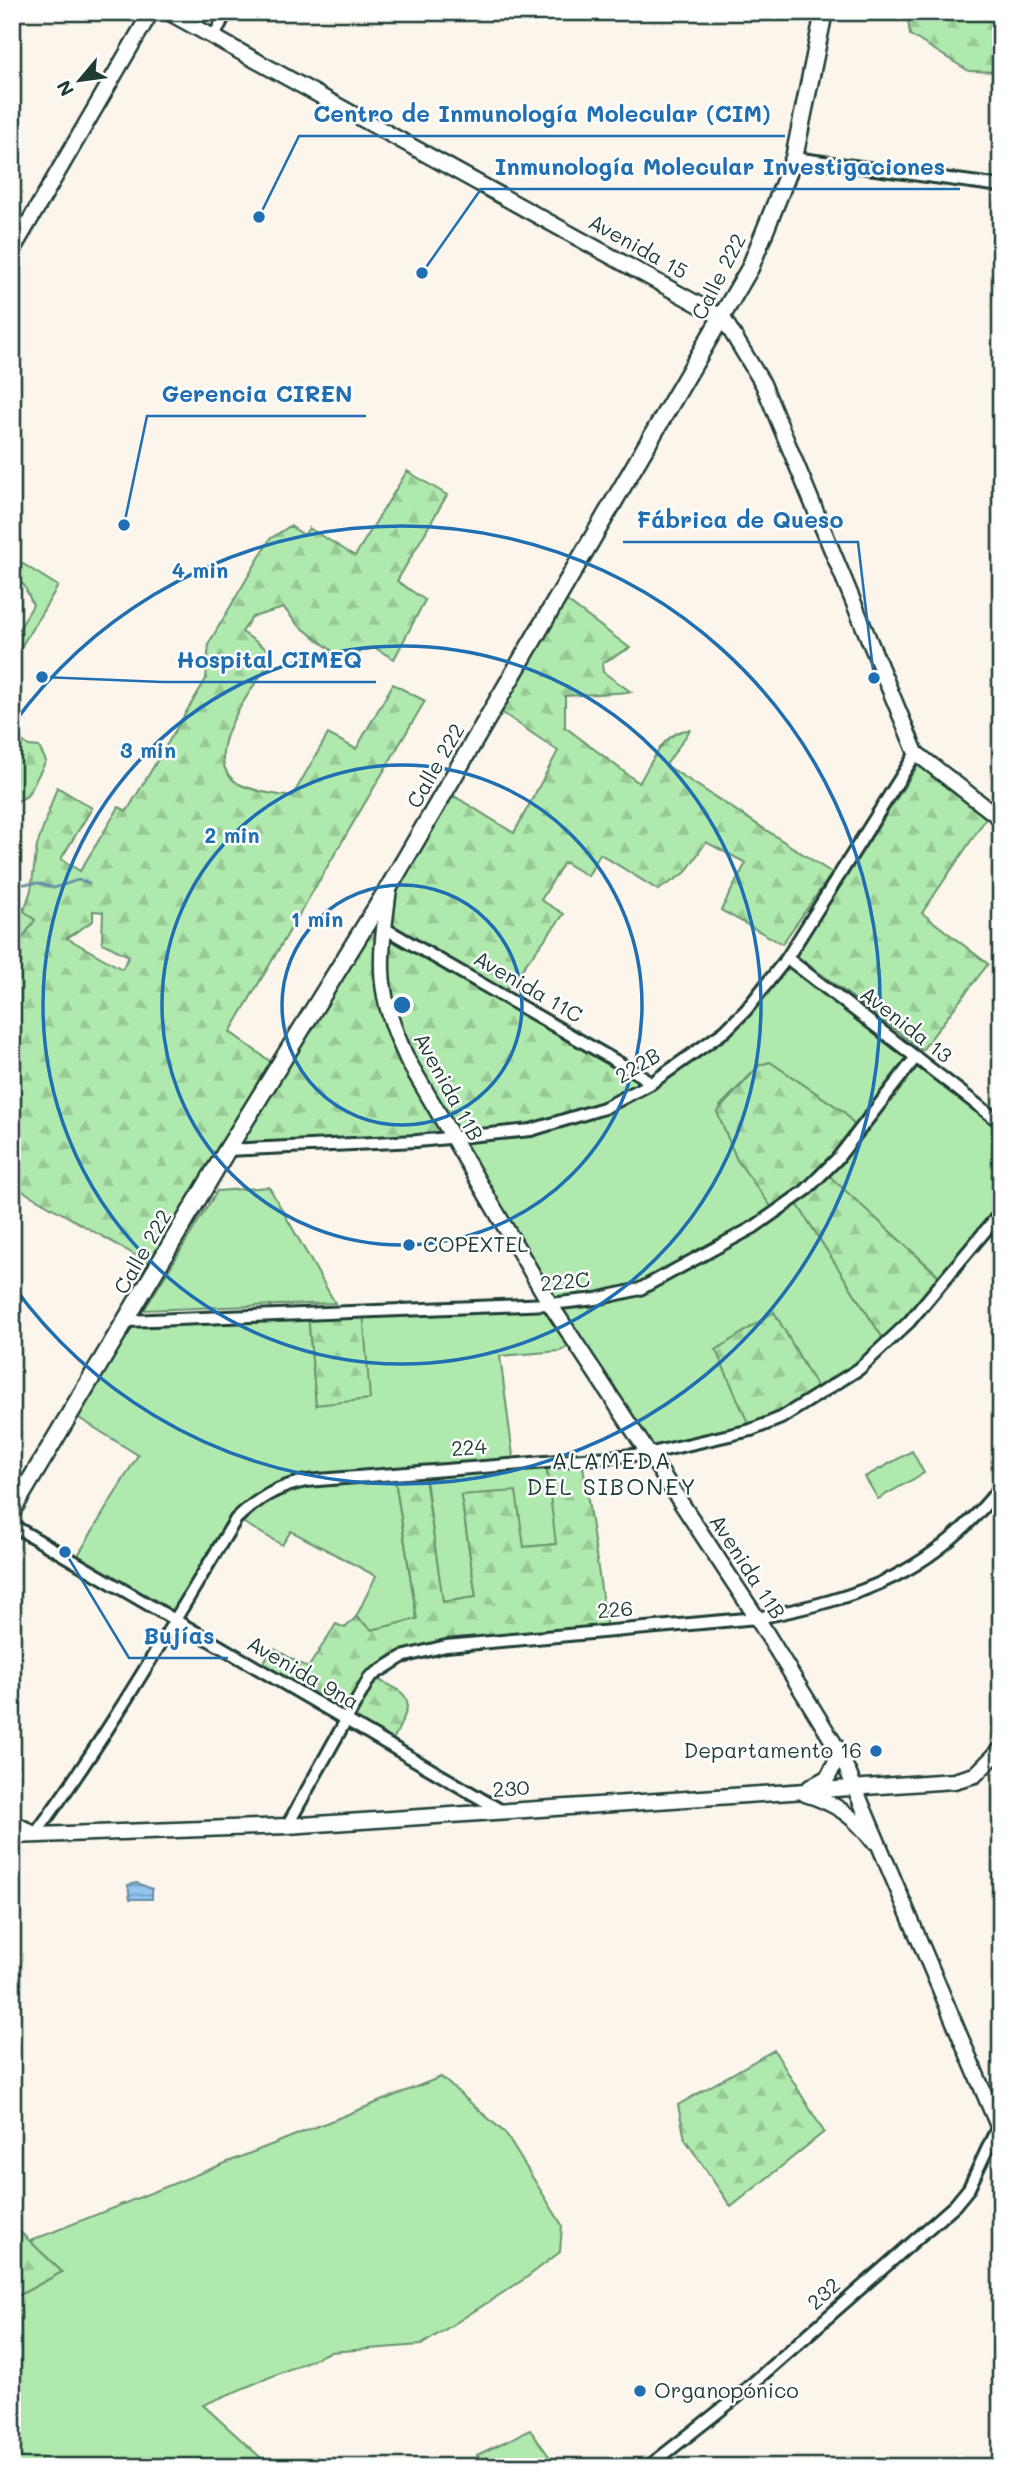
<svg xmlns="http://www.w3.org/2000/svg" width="1013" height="2479" viewBox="0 0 1013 2479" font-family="Mali,sans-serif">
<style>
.green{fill:#b0e9ad;stroke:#689370;stroke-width:2}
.forest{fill:url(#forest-firs);stroke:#689370;stroke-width:2;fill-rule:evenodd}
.water{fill:url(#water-rules);stroke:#658fa5;stroke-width:2}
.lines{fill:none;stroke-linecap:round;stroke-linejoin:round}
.stream{stroke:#658fa5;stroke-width:2.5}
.minor-casing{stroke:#1f3d34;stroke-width:16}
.tertiary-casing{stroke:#1f3d34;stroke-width:19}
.secondary-casing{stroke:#1f3d34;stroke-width:21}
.minor{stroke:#fff;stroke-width:10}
.tertiary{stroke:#fff;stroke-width:14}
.secondary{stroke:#fff;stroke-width:16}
.ring{fill:none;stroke:#1f6fb2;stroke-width:3.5}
.poi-dot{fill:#1f6fb2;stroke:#fff;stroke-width:2.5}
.labels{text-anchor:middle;stroke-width:5;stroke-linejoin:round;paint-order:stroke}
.street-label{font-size:21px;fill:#1f3d34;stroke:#fff}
.poi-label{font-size:21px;fill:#1f3d34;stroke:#fff;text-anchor:start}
.neighbourhood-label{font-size:23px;letter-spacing:2px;fill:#1f3d34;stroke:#fff}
.centre{fill:#1f6fb2;stroke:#fff;stroke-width:3.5}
.ring-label{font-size:21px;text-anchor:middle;font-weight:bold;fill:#1f6fb2;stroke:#fff;stroke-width:5;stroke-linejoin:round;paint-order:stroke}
.leader{fill:none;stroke:#1f6fb2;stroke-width:2.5}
.callout-dot{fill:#1f6fb2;stroke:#fff;stroke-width:2.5}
.callout-label{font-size:23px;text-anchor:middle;font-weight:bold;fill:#1f6fb2;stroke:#fff;stroke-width:5;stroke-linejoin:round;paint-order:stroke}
</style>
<defs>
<pattern id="forest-firs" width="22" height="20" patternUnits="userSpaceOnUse" patternTransform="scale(1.75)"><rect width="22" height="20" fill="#b0e9ad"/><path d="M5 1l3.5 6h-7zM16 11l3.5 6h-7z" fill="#97c995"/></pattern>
<pattern id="water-rules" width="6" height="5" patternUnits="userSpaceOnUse" patternTransform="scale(1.75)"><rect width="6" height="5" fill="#94c5f0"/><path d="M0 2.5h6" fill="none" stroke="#78a1c3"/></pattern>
</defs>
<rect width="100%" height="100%" fill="#fbf5ec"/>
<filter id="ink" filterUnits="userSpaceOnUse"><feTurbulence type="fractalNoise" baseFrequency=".0143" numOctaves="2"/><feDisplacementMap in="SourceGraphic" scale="14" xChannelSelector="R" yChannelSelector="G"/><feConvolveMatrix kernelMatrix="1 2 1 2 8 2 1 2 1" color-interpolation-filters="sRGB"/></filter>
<g filter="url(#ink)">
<path class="green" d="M12 557 58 586 12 662V642L33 605 24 585 12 578Z
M12 897 35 920 17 946 12 943Z
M787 958 1001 1123V1212L944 1280 824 1172 859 1132 844 1112 770 1062 760 1065 720 1106 794 1198 886 1343 820 1393 774 1312 751 1430 647 1454 575 1343 560 1351 500 1356 514 1464 546 1462 557 1544 524 1547 461 1496 476 1597 442 1602 425 1471 394 1474 417 1619 372 1630 356 1617 376 1576 291 1531 282 1545 237 1519 175 1620 74 1562 138 1455 71 1413 127 1321 308 1314 316 1405 363 1311 549 1304 451 1137 604 1108 704 1047Z
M269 1187 335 1303 144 1310 217 1191Z
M912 1451 924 1473 878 1499 865 1477Z
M441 2077 505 2133 562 2225 560 2252 526 2278 421 2345 330 2352 203 2405 271 2467H12V2299L62 2272 30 2241Z
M530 2430 557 2467H484L477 2455Z"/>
<path class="forest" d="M907 12H1001V72L969 71 910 35Z
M407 471 447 495 397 581 425 600 394 659 375 648 362 651 347 662 297 624 284 608 252 617 242 632 275 655C258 681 193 758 239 784 255 792 275 794 292 797L328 734 356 749 393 684 425 701 230 1032 278 1067 446 791 514 833 558 751 494 707 560 596 630 648 602 663 603 672 631 692 565 696V727L639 783C651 764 664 729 690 730L666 765 832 873 782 944 721 910 746 863 706 842 685 873 658 890 600 854 588 876 564 862 541 900 564 914 503 994 650 1084 604 1108 531 1130 227 1150 158 1268 12 1185V943L17 946 35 920 24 911 31 890 37 846 57 787 92 808 61 859 80 871 119 807 127 811 206 679 209 643 270 539 290 526 304 535 309 528 355 556ZM93 911 103 912 102 943 129 956 122 969 67 938 93 921Z
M12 734 29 746 39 747 46 761 27 796 12 804Z
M919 764 987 817 922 913 988 964 922 1050 796 955Z
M770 1062 844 1112 859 1132 825 1172 943 1280 886 1343 794 1199 775 1212 737 1160 717 1112 760 1065Z
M363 1311 370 1399 316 1405 308 1314Z
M774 1312 820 1393 751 1430 716 1350Z
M582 1459 607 1630 446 1646 402 1657 371 1677C421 1697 411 1702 390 1746L259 1669 273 1648 308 1668 336 1624 345 1628 356 1617 372 1630 417 1619 394 1473 424 1471 443 1602 476 1597 461 1495 516 1491 524 1547 556 1544 546 1462Z
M774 2050 824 2132 731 2207 685 2139 678 2105Z
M12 2224 62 2272 12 2299Z"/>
<path class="water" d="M137 1883 152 1889V1899H130L128 1885Z"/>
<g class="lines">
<path class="stream" d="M12 885 38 883 54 888 78 880 89 883"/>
<g class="minor-casing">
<path id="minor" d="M214 37 226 12
M794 158 1001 186
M384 928 642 1076 650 1084
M787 958 1001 1123
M227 1150 417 1141 531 1130 604 1108 650 1084 725 1031 746 1010 787 958 916 753
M127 1321 550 1304 596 1299 640 1289 754 1227 805 1191 837 1159 916 1057
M12 1525 502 1811
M12 1820 36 1833C110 1733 171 1625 236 1519 257 1499 278 1486 306 1481L647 1454 751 1430 781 1418 859 1369 909 1322 1001 1212
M287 1826 370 1677 402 1657 446 1646 757 1618C861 1598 934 1573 1001 1486
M648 2467 737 2397 955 2205 969 2188 998 2126"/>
</g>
<g class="tertiary-casing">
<path id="tertiary" d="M168 12 723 318 763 384 916 753 1001 819
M12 251 151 12
M389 889C379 965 375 990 408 1061L550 1304 757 1618 840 1753 1001 2133
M810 1787 828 1777 840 1753
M805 1794C835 1803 854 1816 873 1841
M12 1836 287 1826 954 1781 975 1775 1001 1749"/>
</g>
<g class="secondary-casing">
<path id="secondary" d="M12 1511 227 1150 389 887 750 268 794 158 824 12"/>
</g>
<use href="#minor" class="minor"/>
<use href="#tertiary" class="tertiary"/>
<use href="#secondary" class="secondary"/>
</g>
</g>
<g class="ring">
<circle cx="402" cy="1005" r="120"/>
<circle cx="402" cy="1005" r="240"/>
<circle cx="402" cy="1005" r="359"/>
<path d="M14 723A479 479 0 1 1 14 1287"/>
</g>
<g class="poi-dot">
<circle cx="409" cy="1245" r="7"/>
<circle cx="876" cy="1751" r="7"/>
<circle cx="640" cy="2391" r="7"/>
</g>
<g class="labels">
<g class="street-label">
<text transform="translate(638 247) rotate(29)" y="7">Avenida 15</text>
<text transform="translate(719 277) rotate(-63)" y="7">Calle 222</text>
<text transform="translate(436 766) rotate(-60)" y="7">Calle 222</text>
<text transform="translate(528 987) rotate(30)" y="7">Avenida 11C</text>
<text transform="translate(906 1025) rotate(38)" y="7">Avenida 13</text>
<text transform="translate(638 1066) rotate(-31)" y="7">222B</text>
<text transform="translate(448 1087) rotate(61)" y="7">Avenida 11B</text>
<text transform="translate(143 1252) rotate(-60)" y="7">Calle 222</text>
<text transform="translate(565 1282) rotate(-5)" y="7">222C</text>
<text transform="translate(469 1448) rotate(-4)" y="7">224</text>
<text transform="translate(747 1567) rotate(57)" y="7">Avenida 11B</text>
<text transform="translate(615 1610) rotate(-5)" y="7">226</text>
<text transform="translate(303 1673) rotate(30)" y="7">Avenida 9na</text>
<text transform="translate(511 1789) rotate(-4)" y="7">230</text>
<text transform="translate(824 2294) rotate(-42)" y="7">232</text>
</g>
<g class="poi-label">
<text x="423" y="1252">COPEXTEL</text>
<text x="862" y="1758" text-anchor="end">Departamento 16</text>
<text x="654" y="2398">Organopónico</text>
</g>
<g class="neighbourhood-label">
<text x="612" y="1469">ALAMEDA<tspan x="612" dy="26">DEL SIBONEY</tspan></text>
</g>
</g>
<circle cx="402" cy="1005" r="10" class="centre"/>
<g class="ring-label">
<text x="200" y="578">4 min</text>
<text x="148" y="758">3 min</text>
<text x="232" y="843">2 min</text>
<text x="317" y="927">1 min</text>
</g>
<path class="leader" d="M259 217L299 136H785M422 273L481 189H960M124 525L147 416H366M874 678L858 542H623M42 677L162 682H376M65 1552L129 1658H228"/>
<g class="callout-dot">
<circle cx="259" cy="217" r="7"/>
<circle cx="422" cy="273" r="7"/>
<circle cx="124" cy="525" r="7"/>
<circle cx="874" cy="678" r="7"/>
<circle cx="42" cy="677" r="7"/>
<circle cx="65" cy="1552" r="7"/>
</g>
<g class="callout-label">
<text x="542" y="122">Centro de Inmunología Molecular (CIM)</text>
<text x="720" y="175">Inmunología Molecular Investigaciones</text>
<text x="257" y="402">Gerencia CIREN</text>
<text x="740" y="528">Fábrica de Queso</text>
<text x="269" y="668">Hospital CIMEQ</text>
<text x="179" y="1644">Bujías</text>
</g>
<rect width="1013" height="2479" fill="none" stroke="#fff" stroke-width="42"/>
<rect x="21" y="21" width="971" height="2437" fill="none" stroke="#1f3d34" stroke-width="2.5" filter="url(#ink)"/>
<g transform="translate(80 80) rotate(241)" stroke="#ffffff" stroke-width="5" paint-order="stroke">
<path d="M0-5L12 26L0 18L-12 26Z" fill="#1f3d34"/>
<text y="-10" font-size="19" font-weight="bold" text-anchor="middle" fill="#1f3d34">N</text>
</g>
</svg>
